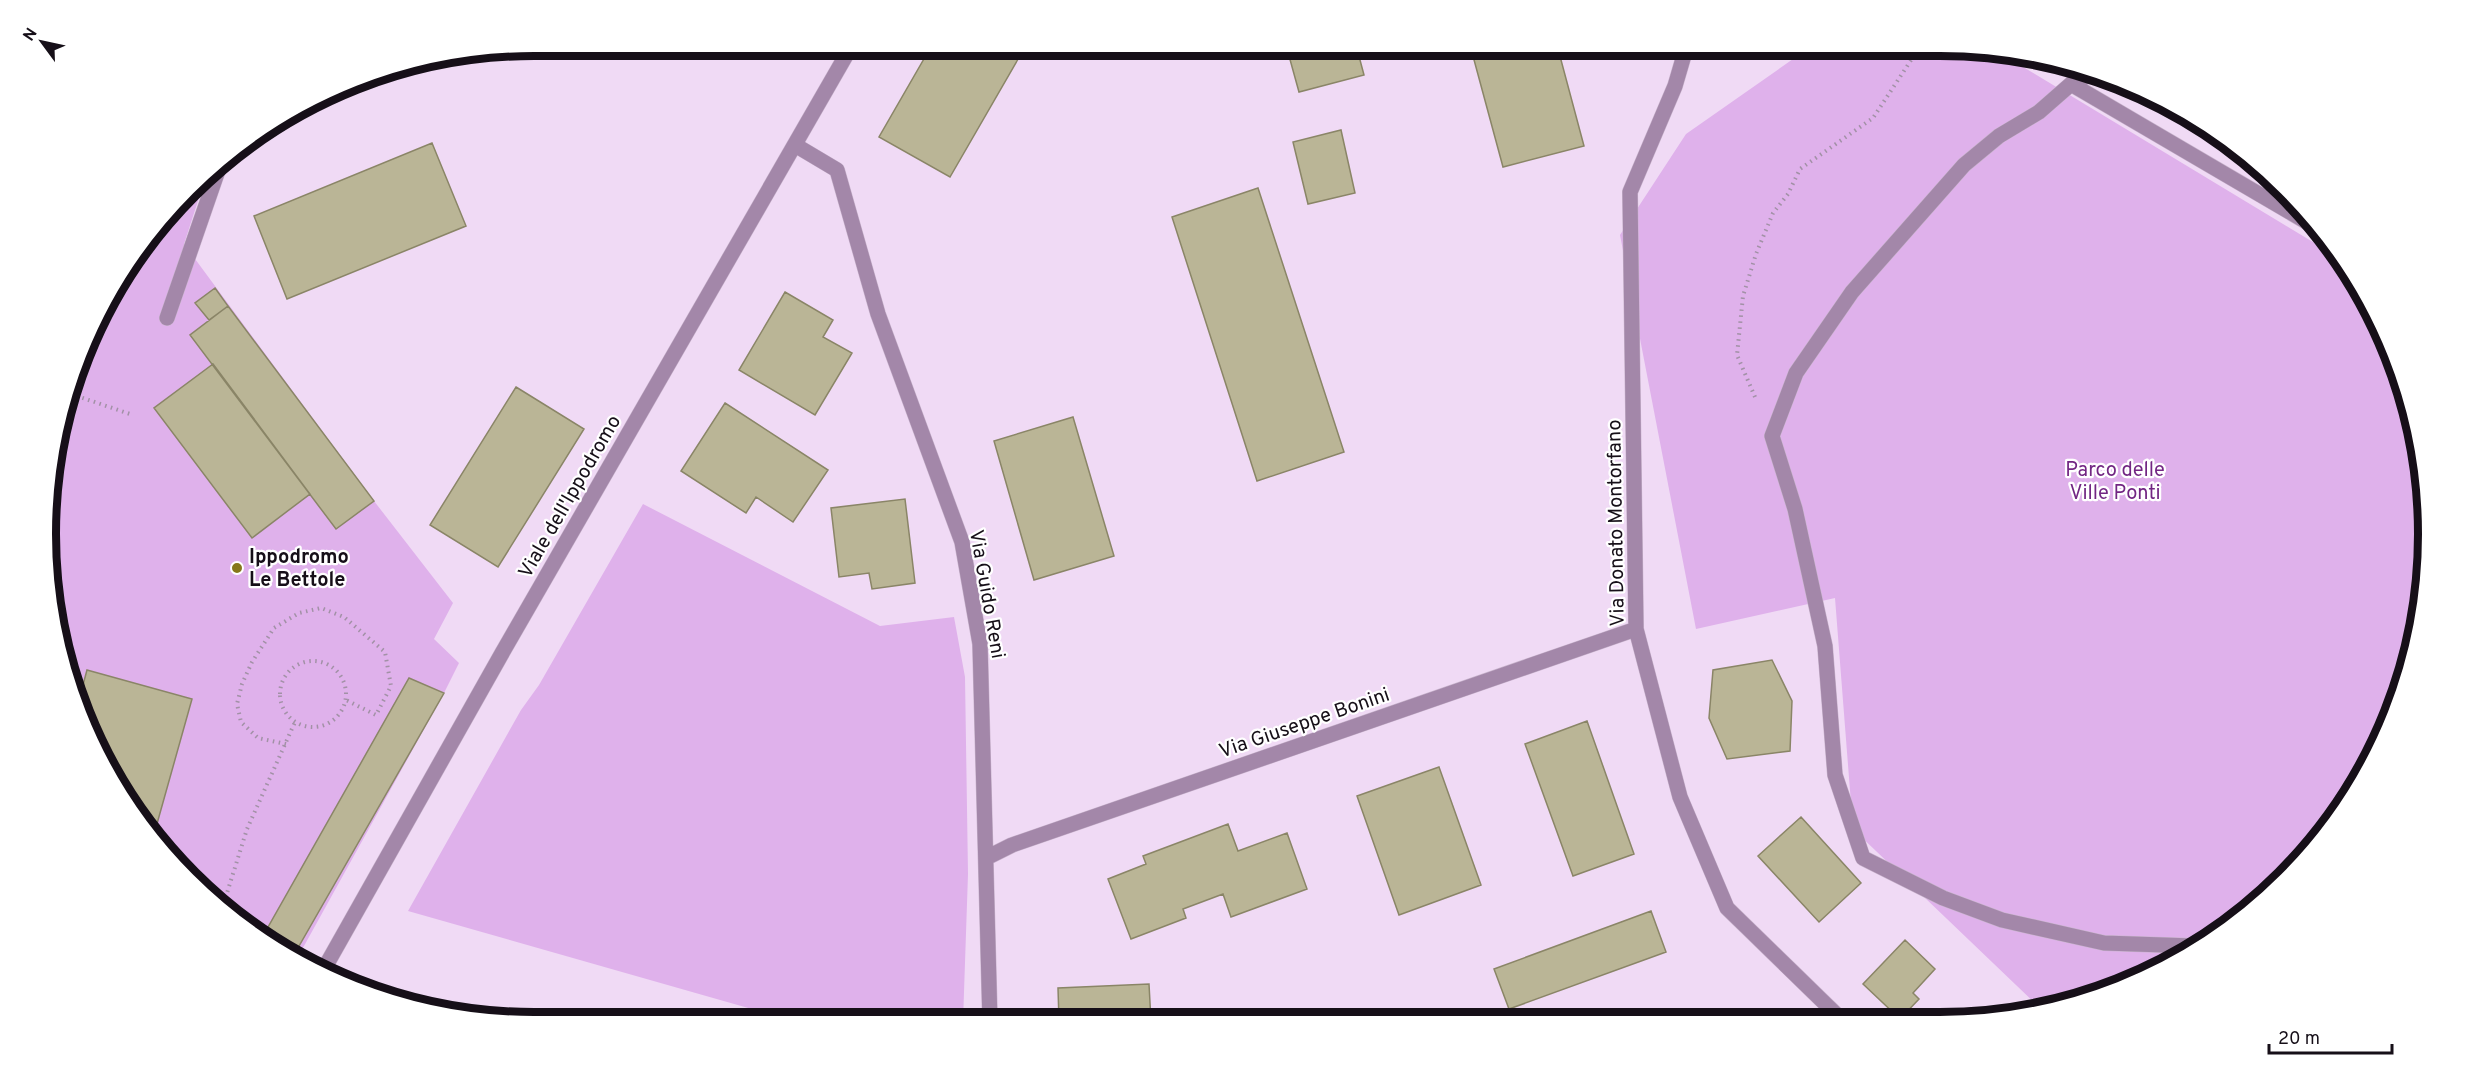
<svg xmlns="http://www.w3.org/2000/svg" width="2473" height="1068" viewBox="0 0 2473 1068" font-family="Overpass,sans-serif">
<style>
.green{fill:#dfb1eb}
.building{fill:#bab596;stroke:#8a8567;stroke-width:1.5}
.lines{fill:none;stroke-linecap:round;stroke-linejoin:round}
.service-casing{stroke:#c9b5cd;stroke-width:16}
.minor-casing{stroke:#c9b5cd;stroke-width:16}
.tertiary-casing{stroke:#c9b5cd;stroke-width:16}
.path{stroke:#a291a6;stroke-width:4;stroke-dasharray:1.5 4.5;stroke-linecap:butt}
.service{stroke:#a387a9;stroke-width:15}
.minor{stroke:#a387a9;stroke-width:15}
.tertiary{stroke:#a387a9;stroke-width:15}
.poi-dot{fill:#86771a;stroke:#fff;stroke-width:2}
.labels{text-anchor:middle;stroke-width:4.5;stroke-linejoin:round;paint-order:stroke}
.park-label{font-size:20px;fill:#722683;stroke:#fff}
.street-label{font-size:20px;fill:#160f18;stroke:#fff}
.poi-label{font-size:20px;font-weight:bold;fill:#160f18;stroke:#fff;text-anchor:start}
.rim{fill:none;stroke:#160f18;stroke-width:8}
</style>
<rect width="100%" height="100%" fill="#f0daf5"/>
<path class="green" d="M1813 45H1939L2005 56 2341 259 2378 318 2411 408 2427 502 2424 598 2402 692 2345 806 2261 902 2155 973 2040 1008 1853 829 1835 598 1696 629 1620 235 1686 134Z
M208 170 184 244 374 501 453 603 434 639 459 663 444 693 299 955 236 922 166 856 111 779 54 629 45 534 54 439 110 290Z
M643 504 880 626 954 617 965 677 968 874 963 1022H797L408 911 521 710 539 685Z"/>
<path class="building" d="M932 45H1021L1025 47 950 177 879 137Z
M1071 45H1115L1074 57Z
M1286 45H1356L1364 75 1299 92Z
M1470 45H1557L1584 146 1503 167Z
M1341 130 1355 193 1308 204 1293 142Z
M432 143 466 226 287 299 254 216Z
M1258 188 1344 452 1257 481 1172 217Z
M215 288 228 306 209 320 195 303Z
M785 292 833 320 823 337 852 353 815 415 739 370Z
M228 306 374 501 336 529 190 335Z
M213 364 310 494 252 538 154 408Z
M516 387 584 429 498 567 430 525Z
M725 403 828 470 793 522 756 497 746 513 681 471Z
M1073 417 1114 556 1034 580 994 441Z
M905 499 915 583 872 589 869 573 839 577 831 508Z
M1772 660 1792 701 1790 751 1727 759 1709 718 1713 670Z
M87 670 192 699 153 838 111 779 80 696Z
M409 678 444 693 295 953 263 936Z
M1587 721 1634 854 1573 876 1525 744Z
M1439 767 1481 885 1399 915 1357 796Z
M1801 817 1861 883 1819 922 1758 856Z
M1228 824 1238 851 1287 833 1307 889 1231 917 1223 894 1183 909 1186 918 1131 939 1108 879 1146 864 1143 856Z
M1651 911 1666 952 1509 1009 1494 969Z
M1905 940 1935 969 1913 993 1919 999 1900 1019 1863 984Z
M1149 984 1151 1021H1059L1058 988Z
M1948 1011 1956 1019H1926L1933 1012 1941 1019Z
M1593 1012 1596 1020H1570Z"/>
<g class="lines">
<g class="service-casing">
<path id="service" d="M167 318 222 159"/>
</g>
<g class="minor-casing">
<path id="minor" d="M1687 45 1675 86 1630 192 1636 629 1680 797 1727 908 1841 1019
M2097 71 2071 84 2039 112 1999 136 1964 165 1852 292 1796 373 1772 436 1795 509 1825 646 1835 775 1863 858 1943 898 2002 920 2104 943 2194 946
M2071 84 2322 231
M795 145 837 170 878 314 962 542 980 644 990 1022
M986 858 1012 845 1636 629"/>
</g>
<g class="tertiary-casing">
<path id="tertiary" d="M324 969 501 655 852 45"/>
</g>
<path class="path" d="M71 394 130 414
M1755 397 1737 355 1743 296 1756 254 1773 213 1788 194 1800 169 1873 118 1921 45
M280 694a33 33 0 1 1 66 0a33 33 0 1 1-66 0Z
M286 744 258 738 241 722 237 704 242 684 252 662 274 628 299 613 321 608 344 617 385 652 391 686 376 715 346 700
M222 909 247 829 295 722"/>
<use href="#service" class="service"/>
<use href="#minor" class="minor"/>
<use href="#tertiary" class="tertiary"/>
</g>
<circle class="poi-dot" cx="237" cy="568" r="6"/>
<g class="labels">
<g class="park-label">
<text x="2115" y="476">Parco delle<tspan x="2115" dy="23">Ville Ponti</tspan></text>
</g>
<g class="street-label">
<text transform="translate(569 496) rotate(-60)" y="7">Viale dell'Ippodromo</text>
<text transform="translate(1615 523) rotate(-91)" y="7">Via Donato Montorfano</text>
<text transform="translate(988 594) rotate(80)" y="7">Via Guido Reni</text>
<text transform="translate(1304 722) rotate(-19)" y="7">Via Giuseppe Bonini</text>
</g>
<g class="poi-label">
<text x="249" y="563">Ippodromo<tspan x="249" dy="23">Le Bettole</tspan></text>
</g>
</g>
<path d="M0 0H2473V1068H0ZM534 56H1940A478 478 0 0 1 2418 534V534A478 478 0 0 1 1940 1012H534A478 478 0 0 1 56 534V534A478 478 0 0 1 534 56Z" fill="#fff" fill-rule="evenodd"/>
<path class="rim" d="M534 56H1940A478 478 0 0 1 2418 534V534A478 478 0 0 1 1940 1012H534A478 478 0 0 1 56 534V534A478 478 0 0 1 534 56Z"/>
<g transform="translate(42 42) rotate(303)" stroke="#ffffff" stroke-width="4.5" paint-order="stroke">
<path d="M0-4.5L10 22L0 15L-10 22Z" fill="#160f18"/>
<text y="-9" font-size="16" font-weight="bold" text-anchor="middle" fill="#160f18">N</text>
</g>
<path d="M2269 1044v9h123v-9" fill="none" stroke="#160f18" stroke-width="3"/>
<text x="2278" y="1044" font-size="18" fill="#160f18" stroke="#ffffff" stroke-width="4.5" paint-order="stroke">20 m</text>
</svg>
